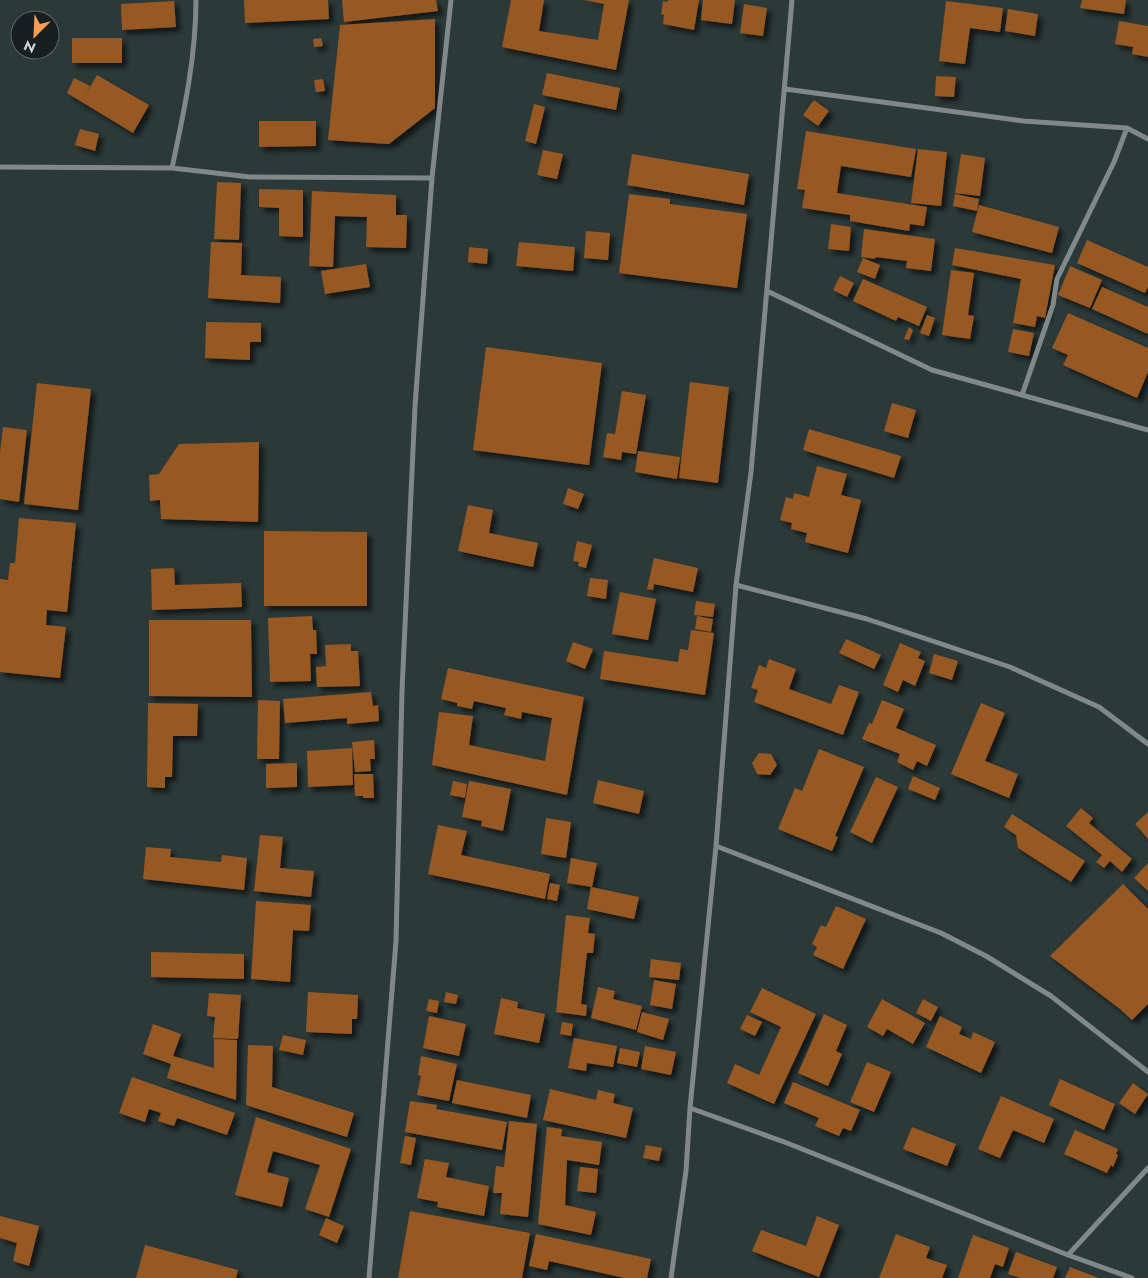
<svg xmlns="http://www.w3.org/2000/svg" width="1148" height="1278" viewBox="0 0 1148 1278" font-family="Jost,sans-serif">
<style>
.building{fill:#975824;filter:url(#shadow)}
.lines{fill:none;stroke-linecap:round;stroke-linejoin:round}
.street{stroke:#818888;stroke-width:5}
</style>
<defs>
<filter id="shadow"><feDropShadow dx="4.5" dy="4.5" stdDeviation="2.5" flood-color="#0009"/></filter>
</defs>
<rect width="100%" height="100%" fill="#2b3938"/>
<path class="building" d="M244 0H328L329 19 245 23Z
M342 0H436L438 11 344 22Z
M511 0H544L539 31 598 40 604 4 584 0H629L616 70 502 47Z
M668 0H699L694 30 663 24 664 15 661 14 663 1 667 2Z
M703 0H735L732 24 701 20Z
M1082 0H1126L1124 14 1080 8Z
M174 1 176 27 122 30 121 4Z
M946 1 1003 8 1000 32 970 28 965 64 939 61Z
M744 4 767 8 763 36 740 33Z
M1008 9 1038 14 1035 36 1005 31Z
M435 19V108L389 144 328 140 340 25Z
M1119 21 1148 26V57L1132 54 1133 47 1115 44Z
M72 38H122V63H72Z
M321 38 323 46 314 47 313 39Z
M547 73 620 88 616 110 542 95Z
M97 75 149 105 133 133 67 93 74 78 90 86 86 94Z
M936 76 956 77 954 97 935 96Z
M323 79 325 91 316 92 314 80Z
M814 100 829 111 818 126 803 115Z
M534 104 545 107 536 144 525 141Z
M259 121H316V146L259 147Z
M80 129 99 134 95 151 75 145Z
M806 131 916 149 911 177 841 166 837 193 927 207 924 226 910 224 909 231 850 221V215L802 208 805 190 797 189Z
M918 149 947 152 941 206 911 203Z
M543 150 563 154 557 179 537 175Z
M632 154 749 174 744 205 627 185Z
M961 154 985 158 980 196 955 193Z
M217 182 241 183 239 240 214 239Z
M259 189 303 190V237L279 236V208L259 207Z
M312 191 396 195V215H407L406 248 366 247 367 217 335 216 333 267 309 266Z
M629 194 670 199V204L747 214 737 288 619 273Z
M955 194 979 199 977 211 953 206Z
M979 205 1059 227 1052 253 972 232Z
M831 224 851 227 849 251 828 249Z
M864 229 935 239 931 271 906 268 907 261 876 257 875 259 861 257Z
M586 231 610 233 608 260 584 258Z
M1087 240 1148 267V287L1145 293 1077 263Z
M211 242 242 243 241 275 281 277 280 303 208 298Z
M519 242 575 247 573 271 516 266Z
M469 247 488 249 487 264 468 262Z
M955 248 1055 265 1045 318 1037 316 1035 327 1013 323 1021 279 952 265Z
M863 258 880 265 875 279 857 272Z
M366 264 370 287 325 294 321 271Z
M1070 266 1102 280 1090 308 1058 295Z
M951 270 974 273 968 315 974 316 970 339 942 335Z
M840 276 854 283 847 297 833 290Z
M863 279 927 307 919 326 898 317 896 321 853 301Z
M1102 287 1148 307V334L1092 309Z
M1068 313 1148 348V372L1137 398 1063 365 1068 355 1052 348Z
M927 315 935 318 929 336 920 333Z
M206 322 261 323V342H250V360L205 358Z
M909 327 913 330 909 340 904 339Z
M1013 329 1034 333 1029 356 1008 352Z
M486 347 602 363 589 465 473 450Z
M690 382 729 387 718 483 679 478Z
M37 383 91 389 78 510 24 504Z
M622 391 646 395 636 454 622 452 621 460 603 457 607 433 615 434Z
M892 403 916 410 908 438 884 431Z
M3 427 27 430 19 502 0 499V452Z
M809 429 901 456 894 478 803 450Z
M259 442 258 522 161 519 160 500 150 501 149 475 159 474 179 444Z
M638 451 680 457 677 479 635 472Z
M817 466 847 474 841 495 861 500 848 553 805 542 807 533 791 529 792 523 780 520 786 497 793 499 794 493 809 497Z
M568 488 584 494 578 509 563 504Z
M468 505 493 510 489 533 538 543 533 567 458 551Z
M19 518 76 523 67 612 47 610 46 625 66 627 60 678 0 672V579L8 580 10 563H15Z
M264 531 367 532V606H264Z
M577 541 592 545 586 568 578 566 579 562 573 561Z
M654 558 698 568 693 592 654 584 653 590 647 589Z
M174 568 175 585 241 583 242 607 152 610 151 569Z
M590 578 608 580 606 599 587 596Z
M620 592 656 599 648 640 612 634Z
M696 601 715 604 713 617 694 615Z
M312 616 313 630H316L317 654H310L311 681 270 682 268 618Z
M697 616 713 619 711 632 695 629Z
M149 620H251L252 697 149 696Z
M691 630 714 633 705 695 600 679 604 651 678 662 680 649 688 650Z
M846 639 881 655 874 669 839 653Z
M573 642 593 649 585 669 566 661Z
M900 643 921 652 918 658 925 661 915 686 903 680 898 692 883 685Z
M351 644V651H358L360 686 317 687 316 667 326 666 325 645Z
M934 654 958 661 952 680 929 673Z
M769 659 796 669 789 689 831 704 839 685 859 692 843 735 754 702 758 690 751 688 759 665 766 668Z
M448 668 584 697 567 795 432 765 439 712 473 716 469 745 545 761 552 718 522 712 521 719 504 715 506 708 474 701 472 709 457 706V703L441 699Z
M371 692 373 706 378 705 379 721 347 724V718L285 723 283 699Z
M258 700 280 701 279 759H257Z
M882 700 904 709 896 728 936 745 927 766 917 761 913 770 897 762 900 754 862 739 869 723 872 724Z
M148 703 198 704 197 736H173L172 777H165V788L147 787Z
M981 703 1005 713 985 761 1018 774 1009 798 951 774Z
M374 740 375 759H370L371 771 355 772 352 742Z
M352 748 353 785 308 787 307 751Z
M819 749 864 767 835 836 838 837 832 851 778 829 795 788 802 791Z
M759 753 771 754 777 765 770 775 757 774 752 763Z
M297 763V787L266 788V764Z
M354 774H373L374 798H363V796H355Z
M913 776 940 788 935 800 908 789Z
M876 777 898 787 872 843 850 832Z
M598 780 644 791 639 814 593 803Z
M453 781 467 784 465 798 450 795Z
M469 781 511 789 503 831 481 826 482 821 462 817Z
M1081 808 1093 818 1089 823 1132 859 1122 872 1110 861 1104 868 1096 862 1102 855 1066 826Z
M1148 812V839L1135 824Z
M1012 814 1085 861 1071 882 1018 848 1016 835 1004 827Z
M546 818 571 822 566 858 541 854Z
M438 825 467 831 461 855 550 874 545 899 428 874Z
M260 835 283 837 280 868 314 871 311 897 254 891Z
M146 847 171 849 170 857 221 862 222 855 247 858 244 890 143 879Z
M571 858 597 863 592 887 567 883Z
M1148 863V891L1134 878Z
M550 883 560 885 557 901 547 899Z
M1123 884 1148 909V1004L1132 1020 1120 1009 1050 956Z
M591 887 639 897 634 919 587 909Z
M256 901 311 905 309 931 293 930 290 982 251 979Z
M836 906 866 919 843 969 813 955 817 947 812 944 821 925 826 927Z
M566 915 590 918 588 933 595 934 593 953H587L581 1004 587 1005 586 1016 556 1012Z
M151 952 244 954V979L151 977Z
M651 959 681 963 679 980 649 977Z
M654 980 676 984 672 1009 650 1005Z
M598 987 615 991 613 999 642 1006 636 1030 591 1018Z
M762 988 816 1014 774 1104 727 1083 735 1064 759 1075 781 1027 750 1012Z
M308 992 358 995 357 1019H352V1034L306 1032Z
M446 992 458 995 456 1004 444 1002Z
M209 993 241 995 238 1039 213 1038 215 1017 207 1016Z
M501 998 518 1002 517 1008 545 1014 539 1043 494 1034Z
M429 999 439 1001 437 1013 426 1011Z
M882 999 925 1023 913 1044 887 1029 883 1036 867 1027Z
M923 999 938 1007 931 1021 916 1013Z
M642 1012 669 1019 663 1040 637 1032Z
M824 1014 847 1025 836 1051 842 1054 828 1086 798 1073Z
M747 1015 762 1022 755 1036 740 1029Z
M429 1016 466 1024 459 1056 423 1048Z
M940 1016 962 1027 959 1034 971 1039 973 1032 995 1042 981 1073 926 1047Z
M562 1022 573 1024 571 1036 560 1034Z
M153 1024 181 1034 173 1056 214 1068V1039L237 1040 236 1100 167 1078 171 1064 143 1054Z
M283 1035 306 1040 303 1055 279 1050Z
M574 1038 617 1046 613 1067 587 1063 586 1071 568 1068Z
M248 1045 273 1046 272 1087 354 1113 347 1137 246 1105Z
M645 1046 676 1052 671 1075 641 1069Z
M620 1048 640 1052 637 1067 617 1063Z
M421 1056 457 1064 449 1101 417 1095 421 1076 418 1075Z
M867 1062 891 1072 874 1112 850 1102Z
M132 1077 235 1113 227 1135 177 1118 174 1126 158 1121 161 1113 149 1109 145 1122 119 1113Z
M1060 1079 1115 1104 1104 1130 1049 1105Z
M457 1080 531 1095 527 1118 452 1103Z
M793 1082 860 1110 851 1131 843 1128 839 1136 815 1126 819 1118 784 1103Z
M1133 1083 1148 1094 1135 1114 1119 1103Z
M550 1089 596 1100 598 1090 615 1094 613 1103 633 1108 626 1138 543 1120Z
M1001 1096 1054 1119 1044 1143 1013 1130 1000 1158 978 1149Z
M410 1101 437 1105 436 1109 507 1122 502 1150 405 1132Z
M256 1117 351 1149 329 1217 305 1209 320 1165 273 1151 267 1172 289 1178 282 1207 235 1195Z
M509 1121 537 1124 528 1217 500 1214 502 1193H493L496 1166 504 1167Z
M547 1127 562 1129 561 1136 602 1142 599 1165 567 1160 565 1205 596 1212 591 1235 538 1224Z
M912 1127 956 1144 947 1166 903 1149Z
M1075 1130 1118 1149 1116 1154 1118 1155 1113 1167 1111 1165 1107 1173 1064 1154Z
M405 1136 416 1138 411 1165 400 1163Z
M646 1145 662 1148 659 1161 643 1158Z
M425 1159 449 1163 446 1177 489 1186 484 1216 437 1207 438 1202 417 1198Z
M580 1167 598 1169 596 1193 577 1191Z
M410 1211 530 1233 522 1278H398Z
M0 1216 39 1226 29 1266 13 1261 17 1243 0 1238Z
M817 1216 839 1225 819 1277 752 1251 761 1230 806 1246Z
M326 1218 344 1226 337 1243 319 1235Z
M536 1234 651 1259 647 1278H624L549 1261 547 1270 529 1266Z
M896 1234 930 1247 926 1258 947 1265 942 1278H879Z
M973 1235 1009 1248 1003 1267 995 1264 990 1278H958Z
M145 1245 238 1270 236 1278H136Z
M1016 1252 1057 1267 1053 1278H1020L1008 1274Z
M1070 1267 1099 1278H1065Z"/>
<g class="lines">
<path class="street" d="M785 89 1023 121 1127 128 1148 139
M0 167 172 168 250 177 432 178
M172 168C184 112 196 57 196 0
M767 291 932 370 1148 430
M1022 395 1053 305 1057 279 1114 162 1127 128
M736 585 867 619 1010 667 1099 707 1148 744
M716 846 941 933 986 956 1051 996 1148 1072
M690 1108 787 1143 1068 1255 1132 1278
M1068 1255 1148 1168
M369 1278 396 941 402 691 415 406 432 178 451 0
M671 1278 686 1171 690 1108 716 846 736 585 751 472 792 0"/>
</g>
<g transform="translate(35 35) rotate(204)"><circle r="24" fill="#181f1e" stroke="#606767"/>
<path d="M0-4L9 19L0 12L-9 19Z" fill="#fb9e52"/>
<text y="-8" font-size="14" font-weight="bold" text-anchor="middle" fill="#cbd4d4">N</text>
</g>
</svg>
